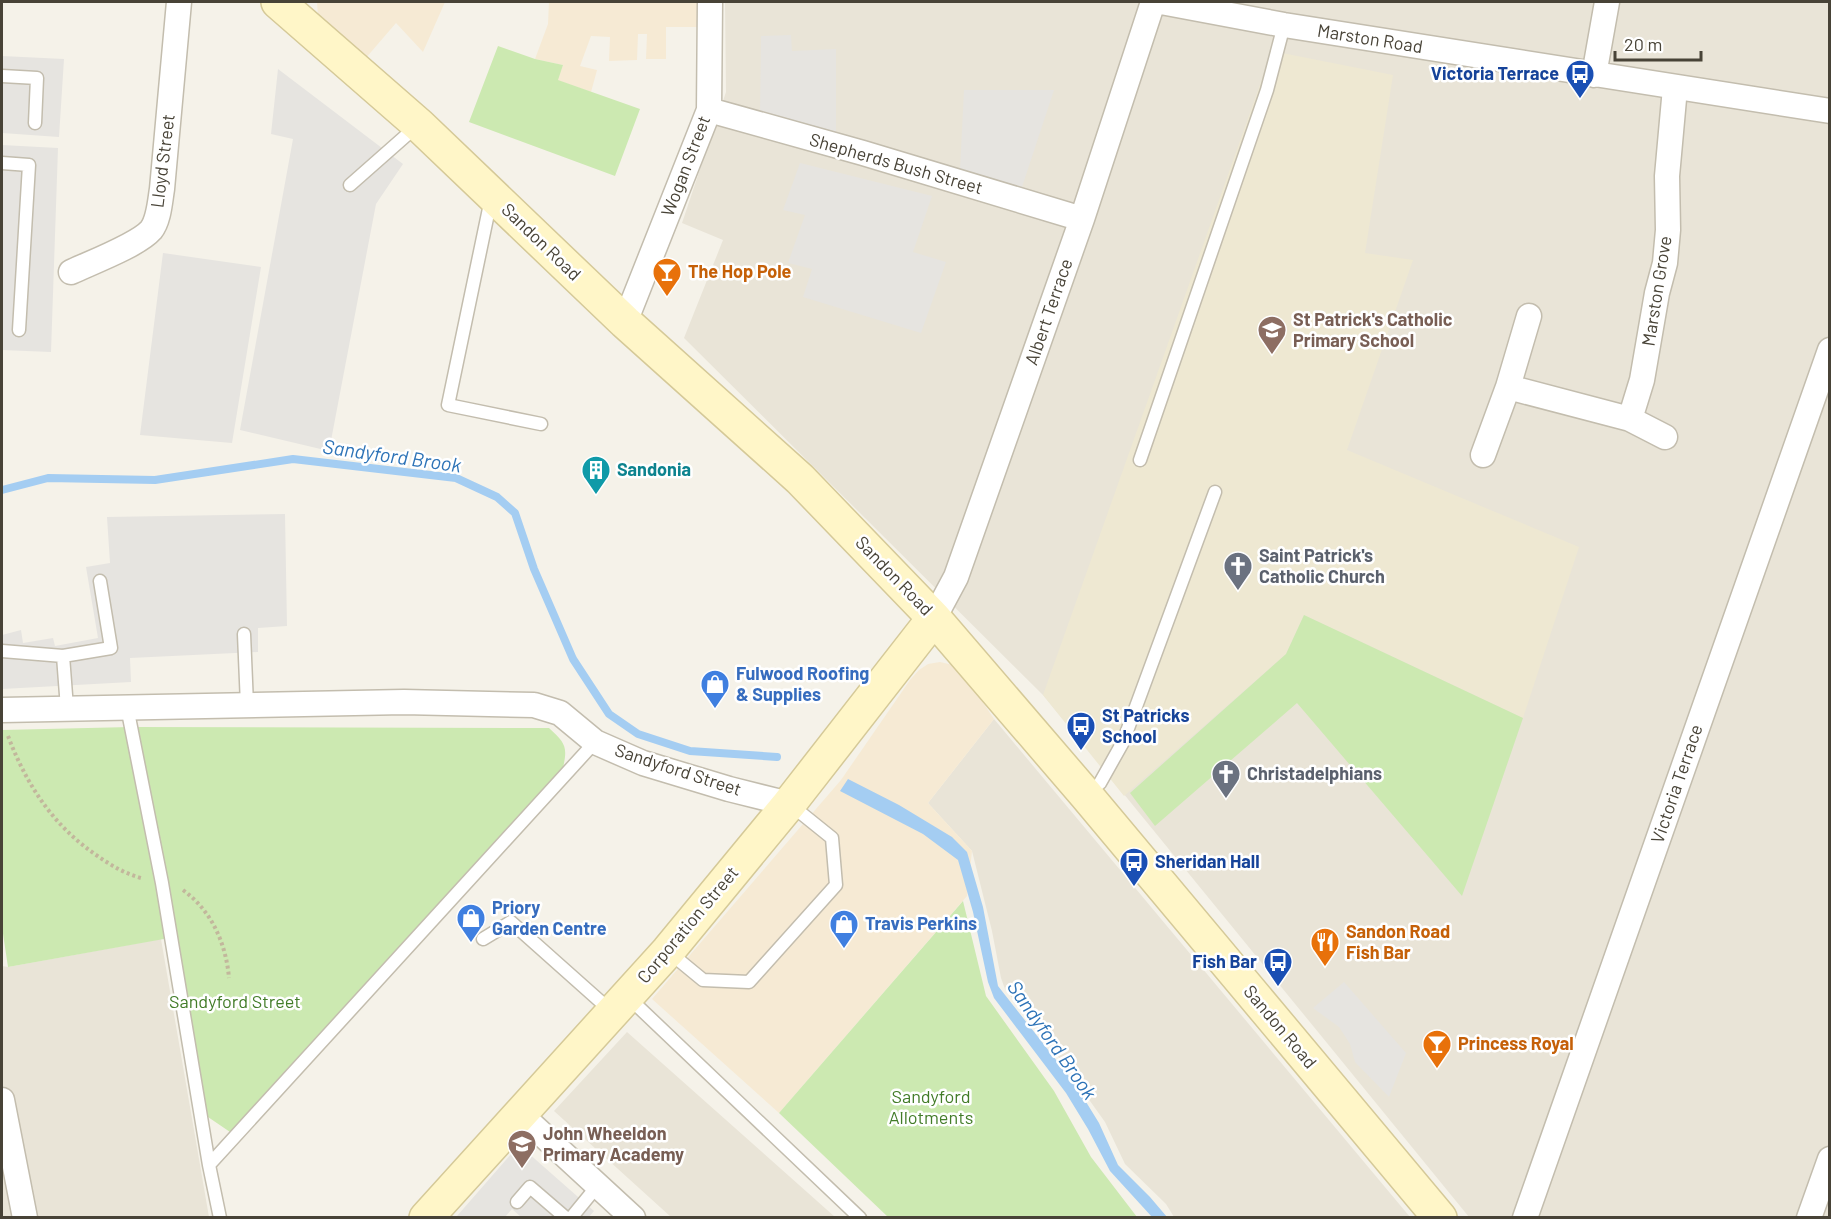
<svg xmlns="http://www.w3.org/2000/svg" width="1831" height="1219" viewBox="0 0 1831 1219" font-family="Barlow,sans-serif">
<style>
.residential{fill:#e9e4d7}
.commercial{fill:#f6ead4}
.education{fill:#eee8d2}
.green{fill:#cce9b1}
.parking{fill:#e6e4e0}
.water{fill:#a4cdf2}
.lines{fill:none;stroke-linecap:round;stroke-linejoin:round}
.stream{stroke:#a4cdf2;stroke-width:8}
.lane-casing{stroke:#c3bdae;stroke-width:15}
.street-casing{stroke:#c3bdae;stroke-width:27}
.secondary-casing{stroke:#d5c998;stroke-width:36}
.path{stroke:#c2b79c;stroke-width:4;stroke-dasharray:3 3;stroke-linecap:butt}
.lane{stroke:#fff;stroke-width:12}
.street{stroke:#fff;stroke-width:24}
.secondary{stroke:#fff6c8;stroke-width:33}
.labels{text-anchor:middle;stroke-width:5;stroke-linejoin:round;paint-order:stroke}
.street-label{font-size:18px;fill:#484337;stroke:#fff}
.transit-label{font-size:18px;font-weight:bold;fill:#164399;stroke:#fff;text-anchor:end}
.food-label{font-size:18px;font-weight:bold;fill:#c56008;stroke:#fff;text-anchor:start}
.education-label{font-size:18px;font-weight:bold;fill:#785e54;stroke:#fff;text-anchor:start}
.culture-label{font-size:18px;font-weight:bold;fill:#0d838f;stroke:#fff;text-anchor:start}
.worship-label{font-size:18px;font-weight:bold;fill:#5b616d;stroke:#fff;text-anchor:start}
.shop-label{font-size:18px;font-weight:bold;fill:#366cbe;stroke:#fff;text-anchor:start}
.park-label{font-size:18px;fill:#427c28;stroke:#fff}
.water-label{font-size:20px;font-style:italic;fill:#2d73b7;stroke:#fff}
</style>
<rect width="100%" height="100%" fill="#f5f2e9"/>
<path class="residential" d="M725 2H1829V1217H1469L1043 695 684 338 723 240 682 223 726 92Z
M994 719 1410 1217H1174L1166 1204 1125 1164 1105 1122 1060 1059 1005 989 1001 978 992 931 972 851 928 803Z
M161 939 209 1217H2V966L8 967Z
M627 1032 835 1217H671L554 1111Z"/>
<path class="commercial" d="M317 2H445L423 52 396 23 365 59 318 16Z
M549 2H700V27H666V59H646L647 34H638L637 60 609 61 610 37 591 36 580 66 597 70 591 92 557 80 563 65 535 59 548 24Z
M940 662 953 665 968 680 994 719 928 803 972 851 967 896 779 1113 652 999 841 780 910 680 919 670 928 664Z"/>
<path class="education" d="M1272 51 1393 75 1365 253 1413 260 1347 450 1579 547 1523 718 1304 615 1286 654 1124 796 1043 695Z"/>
<path class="green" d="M498 46 535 59 563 65 558 80 640 109 615 176 469 122Z
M1304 615 1523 718 1462 896 1297 703 1155 826 1130 793 1286 654Z
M131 727 549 728C565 743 568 746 563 768L233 1134 208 1117 175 937 8 967 2 927V730Z
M963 901 986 996 1054 1091 1091 1157 1137 1217H888L779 1113Z"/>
<path class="parking" d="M791 35 792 51 836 49V138L760 117 761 36Z
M2 56 64 59 59 137 2 133Z
M278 69 403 164 376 204 329 451 240 430 293 139 271 134Z
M964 90H1054L1022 187 960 170Z
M2 145 58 148 51 352 2 350Z
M800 163 932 196 913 252 946 262 921 333 803 297 812 269 788 263 805 215 783 210Z
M163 253 261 267 232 443 140 435Z
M285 514 287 626 258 628V652L130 658 131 682 2 689V635L21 630 23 643 53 638 55 646 98 638 86 567 110 563 107 517Z
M1344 982 1406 1053 1389 1097 1355 1062 1350 1044 1339 1027 1313 1008Z
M519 1145 594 1211 588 1218 521 1217 512 1209 505 1217 457 1216Z"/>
<path class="water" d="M848 779 899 805 952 837 967 852 983 907 998 986 1075 1084 1099 1123 1118 1165 1150 1197 1167 1217H1152L1110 1171 1088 1129 1066 1093 994 998 988 982 973 912 958 860 923 834 840 791Z"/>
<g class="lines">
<path class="stream" d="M2 490 48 478 155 480 293 459 456 478 497 497 515 513 534 569 573 659 609 714 638 734 690 751 777 757"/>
<g class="lane-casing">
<path id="lane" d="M2 76 37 78 35 123
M2 163 29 165 19 330
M350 185 418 125
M491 199 448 405 541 424
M1140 460 1267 90 1284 25
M244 634 247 705
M2 651 63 656
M127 707 162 883 209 1165 220 1218
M67 708 63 656 111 648 100 581
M1087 794 1100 783 1123 742 1215 492
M483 939 511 922 611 1011
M669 952 703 980 749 982 836 885 832 838 791 805
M628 997 860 1218
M209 1165 595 742
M517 1202 530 1187 566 1218
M571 1218 598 1185"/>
</g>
<g class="street-casing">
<path id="street" d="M1161 2 1284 25 1830 111
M1594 75 1607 2
M709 110 863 153 1082 219
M71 272C90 263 138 245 151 230 159 220 160 201 162 189L179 2
M625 322 709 110 710 2
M1508 387 1529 316
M1630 419 1665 437
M1483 455 1508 387 1630 419 1642 380 1657 293 1665 263 1668 230 1667 176 1675 88
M934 618 956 577 1082 219 1153 2
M2 710 404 702 534 705 560 713 595 742 643 763 729 789 789 804
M2 1100 25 1218
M519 1113 633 1218
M1525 1218 1830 350
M1809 1218 1830 1159"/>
</g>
<g class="secondary-casing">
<path id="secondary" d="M278 2 419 125 625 322 800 479 934 618 1086 795 1440 1218
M426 1218 668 951 789 804 934 618"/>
</g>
<path class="path" d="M8 736C27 786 54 827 99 857 112 866 126 874 141 878
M183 890C212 911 226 944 229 978"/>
<use href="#lane" class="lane"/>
<use href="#street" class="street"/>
<use href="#secondary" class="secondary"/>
</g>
<defs>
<g id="bus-pin" transform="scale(1.5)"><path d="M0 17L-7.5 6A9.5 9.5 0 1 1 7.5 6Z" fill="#1a4fb4" stroke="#fff"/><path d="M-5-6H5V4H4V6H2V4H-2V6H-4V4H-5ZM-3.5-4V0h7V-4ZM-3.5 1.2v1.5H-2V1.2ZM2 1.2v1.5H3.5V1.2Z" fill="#fff"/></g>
<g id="bar-pin" transform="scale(1.5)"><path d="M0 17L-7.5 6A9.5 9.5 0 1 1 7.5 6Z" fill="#e8710a" stroke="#fff"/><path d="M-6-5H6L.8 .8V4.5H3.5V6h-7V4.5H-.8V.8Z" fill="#fff"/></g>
<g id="school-pin" transform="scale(1.5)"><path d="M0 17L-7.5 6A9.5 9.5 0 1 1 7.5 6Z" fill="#8d6e63" stroke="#fff"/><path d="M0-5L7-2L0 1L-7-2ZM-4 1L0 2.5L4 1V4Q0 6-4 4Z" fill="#fff"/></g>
<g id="building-pin" transform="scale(1.5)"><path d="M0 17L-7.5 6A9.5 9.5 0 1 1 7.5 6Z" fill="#0f9aa8" stroke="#fff"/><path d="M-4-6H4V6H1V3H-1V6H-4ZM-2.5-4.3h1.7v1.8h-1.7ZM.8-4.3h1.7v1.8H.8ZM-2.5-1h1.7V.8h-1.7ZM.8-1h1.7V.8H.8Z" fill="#fff"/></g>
<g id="church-pin" transform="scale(1.5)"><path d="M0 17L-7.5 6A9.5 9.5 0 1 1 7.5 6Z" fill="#6b7280" stroke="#fff"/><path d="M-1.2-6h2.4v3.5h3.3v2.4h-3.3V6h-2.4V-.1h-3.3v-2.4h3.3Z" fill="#fff"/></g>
<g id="shop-pin" transform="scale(1.5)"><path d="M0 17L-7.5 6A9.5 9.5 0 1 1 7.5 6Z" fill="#3f7fe0" stroke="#fff"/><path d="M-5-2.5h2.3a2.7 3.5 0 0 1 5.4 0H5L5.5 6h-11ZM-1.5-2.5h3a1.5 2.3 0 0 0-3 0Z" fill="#fff"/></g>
<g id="restaurant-pin" transform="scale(1.5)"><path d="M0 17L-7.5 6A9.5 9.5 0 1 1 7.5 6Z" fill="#e8710a" stroke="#fff"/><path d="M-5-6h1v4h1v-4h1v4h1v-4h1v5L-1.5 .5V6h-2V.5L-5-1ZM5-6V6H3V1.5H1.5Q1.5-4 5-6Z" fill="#fff"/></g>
</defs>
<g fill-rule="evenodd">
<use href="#bus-pin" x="1580" y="74"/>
<use href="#bar-pin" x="667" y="272"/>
<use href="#school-pin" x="1272" y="330"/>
<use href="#building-pin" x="596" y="470"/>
<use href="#church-pin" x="1238" y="566"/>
<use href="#shop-pin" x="715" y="684"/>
<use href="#bus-pin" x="1081" y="726"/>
<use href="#church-pin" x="1226" y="774"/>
<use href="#bus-pin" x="1134" y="862"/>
<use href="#shop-pin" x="471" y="918"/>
<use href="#shop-pin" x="844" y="924"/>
<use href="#restaurant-pin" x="1325" y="942"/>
<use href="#bus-pin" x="1278" y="962"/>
<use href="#bar-pin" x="1437" y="1044"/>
<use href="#school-pin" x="522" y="1144"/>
</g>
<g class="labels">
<g class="street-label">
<text transform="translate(1370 39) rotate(9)" y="6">Marston Road</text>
<text transform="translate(163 161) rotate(-83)" y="6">Lloyd Street</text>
<text transform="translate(896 164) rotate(16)" y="6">Shepherds Bush Street</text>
<text transform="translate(686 166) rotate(-69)" y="6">Wogan Street</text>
<text transform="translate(541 242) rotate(44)" y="6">Sandon Road</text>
<text transform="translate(1657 291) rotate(-81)" y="6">Marston Grove</text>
<text transform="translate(1049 312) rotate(-71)" y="6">Albert Terrace</text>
<text transform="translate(894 576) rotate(46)" y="6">Sandon Road</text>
<text transform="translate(678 770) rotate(18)" y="6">Sandyford Street</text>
<text transform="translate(1677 784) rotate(-71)" y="6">Victoria Terrace</text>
<text transform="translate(688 925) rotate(-50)" y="6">Corporation Street</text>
<text transform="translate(1280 1027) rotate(50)" y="6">Sandon Road</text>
</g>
<g class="transit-label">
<text x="1559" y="80">Victoria Terrace</text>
<text x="1102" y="722" text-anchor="start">St Patricks<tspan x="1102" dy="21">School</tspan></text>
<text x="1155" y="868" text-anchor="start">Sheridan Hall</text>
<text x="1257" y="968">Fish Bar</text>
</g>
<g class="food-label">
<text x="688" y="278">The Hop Pole</text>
<text x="1346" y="938">Sandon Road<tspan x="1346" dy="21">Fish Bar</tspan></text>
<text x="1458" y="1050">Princess Royal</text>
</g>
<g class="education-label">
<text x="1293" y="326">St Patrick's Catholic<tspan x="1293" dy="21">Primary School</tspan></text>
<text x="543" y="1140">John Wheeldon<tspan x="543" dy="21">Primary Academy</tspan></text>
</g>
<g class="culture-label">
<text x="617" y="476">Sandonia</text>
</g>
<g class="worship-label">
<text x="1259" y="562">Saint Patrick's<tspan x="1259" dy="21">Catholic Church</tspan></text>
<text x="1247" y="780">Christadelphians</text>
</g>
<g class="shop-label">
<text x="736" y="680">Fulwood Roofing<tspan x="736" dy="21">&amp; Supplies</tspan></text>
<text x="492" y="914">Priory<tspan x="492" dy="21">Garden Centre</tspan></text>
<text x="865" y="930">Travis Perkins</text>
</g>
<g class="park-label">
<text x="235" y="1008">Sandyford Street</text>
<text x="931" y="1103">Sandyford<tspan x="931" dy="21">Allotments</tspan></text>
</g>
<g class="water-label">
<text transform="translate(392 456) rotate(8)" y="7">Sandyford Brook</text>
<text transform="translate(1052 1040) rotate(55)" y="7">Sandyford Brook</text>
</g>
</g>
<rect width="1831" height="1219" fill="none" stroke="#484337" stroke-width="6"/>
<path d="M1615 51v9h86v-9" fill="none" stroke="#484337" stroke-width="3"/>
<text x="1624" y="51" font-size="18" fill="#484337" stroke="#ffffff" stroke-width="4.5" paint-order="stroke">20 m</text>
</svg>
